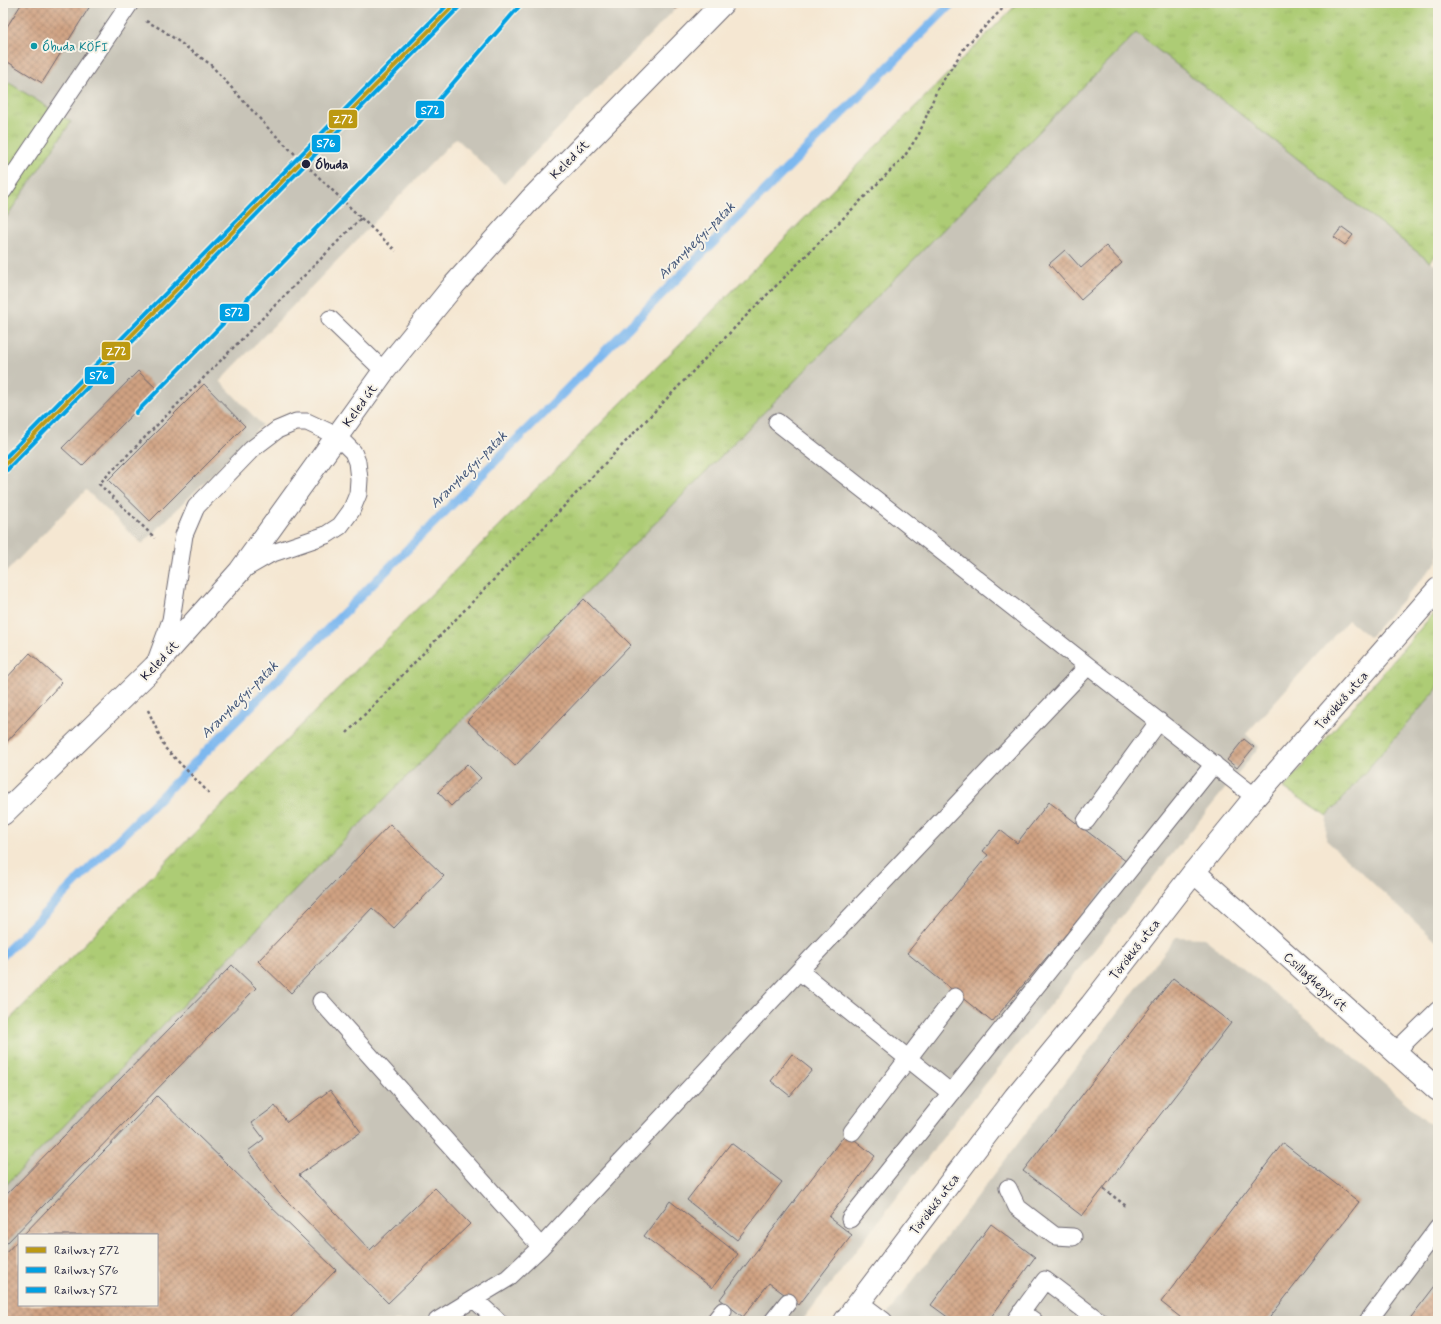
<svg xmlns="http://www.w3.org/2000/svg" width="1441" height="1324" viewBox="0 0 1441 1324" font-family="Mynerve,sans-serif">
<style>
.industrial{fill:#c8c4b8;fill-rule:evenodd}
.grass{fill:url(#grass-tufts);stroke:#687758}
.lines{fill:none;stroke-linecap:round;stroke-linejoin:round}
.stream{stroke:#7db8ef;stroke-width:9}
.building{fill:url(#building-cross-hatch)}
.service-casing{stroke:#6c6770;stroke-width:19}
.minor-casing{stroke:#6c6770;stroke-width:24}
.tertiary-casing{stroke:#6c6770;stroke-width:24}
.path{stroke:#6c6770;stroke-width:2.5;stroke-dasharray:3 3;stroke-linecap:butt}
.service{stroke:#fff;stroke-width:17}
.minor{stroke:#fff;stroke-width:22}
.tertiary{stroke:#fff;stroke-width:22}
.rail-1-casing{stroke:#f7f3e8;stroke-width:7}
.rail-2-casing{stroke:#f7f3e8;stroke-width:7}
.rail-3-casing{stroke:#f7f3e8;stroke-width:7}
.rail-1{stroke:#bc9912;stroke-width:4}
.rail-2{stroke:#00a0e3;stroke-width:4}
.rail-3{stroke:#00a0e3;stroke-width:4}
.culture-dot{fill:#0f9aa8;stroke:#f7f3e8;stroke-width:1.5}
.stop-dot{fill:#22223b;stroke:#f7f3e8;stroke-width:1.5}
.labels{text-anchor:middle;stroke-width:4;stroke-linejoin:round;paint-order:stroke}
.culture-label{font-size:13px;fill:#0d838f;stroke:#f7f3e8;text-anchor:start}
.street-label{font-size:13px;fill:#22223b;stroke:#f7f3e8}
.stop-label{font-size:13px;font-weight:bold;fill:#22223b;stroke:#f7f3e8;text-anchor:start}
.water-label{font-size:14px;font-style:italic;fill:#42567a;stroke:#f7f3e8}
.line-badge{stroke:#f7f3e8;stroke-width:1.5}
.badge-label{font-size:11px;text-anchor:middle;font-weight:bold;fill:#fff}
</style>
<defs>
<pattern id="grass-tufts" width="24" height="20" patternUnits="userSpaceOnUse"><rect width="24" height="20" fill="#adcc74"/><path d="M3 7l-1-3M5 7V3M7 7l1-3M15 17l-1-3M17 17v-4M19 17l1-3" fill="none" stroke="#95af65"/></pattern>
<pattern id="building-cross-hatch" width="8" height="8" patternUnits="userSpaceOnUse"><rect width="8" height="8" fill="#d0a282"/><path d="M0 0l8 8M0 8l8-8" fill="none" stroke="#a8846c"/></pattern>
</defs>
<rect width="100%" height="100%" fill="#f7f3e8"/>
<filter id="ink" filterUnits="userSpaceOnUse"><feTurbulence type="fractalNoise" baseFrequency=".025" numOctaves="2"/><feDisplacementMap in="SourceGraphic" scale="8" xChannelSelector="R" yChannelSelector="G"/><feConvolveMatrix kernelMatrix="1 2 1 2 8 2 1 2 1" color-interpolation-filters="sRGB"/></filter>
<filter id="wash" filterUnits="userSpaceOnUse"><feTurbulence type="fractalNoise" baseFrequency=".012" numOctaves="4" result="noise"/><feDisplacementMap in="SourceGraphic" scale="16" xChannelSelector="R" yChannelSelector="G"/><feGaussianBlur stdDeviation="0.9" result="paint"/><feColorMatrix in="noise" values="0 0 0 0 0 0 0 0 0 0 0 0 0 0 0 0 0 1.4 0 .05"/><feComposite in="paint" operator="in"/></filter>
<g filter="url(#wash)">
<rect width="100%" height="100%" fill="#f5e7d2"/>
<path class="industrial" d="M3 3H681L504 184 456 138 220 381 262 425 142 544 86 490 3 575V222L71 122 3 79Z
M1136 33 1438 267V561L1369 637 1348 620 1246 734 1259 747 958 1118 802 1321H3V1188ZM19 1235H157V1305H19Z
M1438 688V943L1326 840 1327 816Z
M1176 937 1204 938 1335 1041 1438 1131V1321H882Z"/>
<path class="grass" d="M1018 3H1438V253L1430 262 1136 33 3 1188V1026Z
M3 79 71 122 3 222Z
M1438 608V688L1327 816 1284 788Z"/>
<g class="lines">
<path class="stream" d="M3 955 952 3"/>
</g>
<g id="blocks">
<path class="building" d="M22 3H85L90 6 42 83 3 59V33Z
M670 3H681L676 9Z
M1342 227 1353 235 1345 245 1334 237Z
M1106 246 1122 263 1081 300 1049 264 1065 250 1081 268Z
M138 371 157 389 82 466 62 448Z
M204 384 245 426 150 521 108 480Z
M584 599 631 645 515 766 467 721Z
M30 653 62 682 3 746V682Z
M1244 739 1254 747 1237 768 1227 760Z
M467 764 481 778 451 806 438 792Z
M1049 802 1127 862 992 1022 907 953 988 855 983 851 1000 830 1017 843Z
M390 824 444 876 394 928 372 908 291 993 258 961Z
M232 965 256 988 3 1247V1198Z
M1173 978 1231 1023 1082 1216 1023 1171Z
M792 1054 812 1070 790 1096 771 1081Z
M330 1090 361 1132 299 1175 370 1250 435 1188 470 1224 388 1303 279 1193 248 1151 264 1139 252 1123 275 1106 287 1122Z
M157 1096 336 1270 287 1321H3V1256L19 1239V1305H157V1235H23Z
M846 1133 875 1156 829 1217 852 1235 799 1305 769 1283 743 1317 720 1299Z
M731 1143 782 1182 737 1240 687 1200Z
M1283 1143 1359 1202 1267 1321H1185L1161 1302Z
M670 1201 738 1254 712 1288 644 1236Z
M991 1224 1035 1257 988 1321H953L931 1305Z
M1438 1282V1321H1408Z"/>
</g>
</g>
<g filter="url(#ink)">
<use href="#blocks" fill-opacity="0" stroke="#6c6770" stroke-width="1"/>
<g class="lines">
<g class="service-casing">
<path id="service" d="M3 191 130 3
M330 319 384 371
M777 422 1255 797
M156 661 171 620 184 535 196 507 252 449 277 430 296 422H307L337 436 353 452 357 462 359 479 358 494 351 511 340 526 326 535 270 554 244 569
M1086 821 1159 721
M799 971 951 1093
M321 1001 541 1247
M1395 1052 1438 1010
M852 1132 955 997
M1008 1188 1017 1207 1055 1236 1073 1237
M850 1219 1214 764
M474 1299 498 1321
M859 1302 884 1321
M1021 1312 1034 1321
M437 1321 508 1278 541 1247 799 971 1088 666
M715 1321 723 1311
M773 1321 788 1302
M1015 1321 1045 1280 1099 1321
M1368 1321 1438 1228"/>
</g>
<g class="minor-casing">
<path id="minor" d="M1194 872 1255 797 1438 589"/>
</g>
<g class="tertiary-casing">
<path id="tertiary" d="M3 814 154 667 240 571 384 371 454 285 530 200 723 3
M845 1321 1015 1097 1091 1005 1194 872 1438 1090"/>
</g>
<path class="path" d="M146 21 161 29 210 64 269 129 361 218 99 484 155 538
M361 218 396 251
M148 710 165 748 210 794
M347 733 743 319 904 157 919 134 937 90 965 47 1008 3
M1104 1189 1126 1206"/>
<use href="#service" class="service"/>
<use href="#minor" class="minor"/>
<use href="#tertiary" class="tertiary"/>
<g class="rail-1-casing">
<path id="rail-1" d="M3 467 456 3"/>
</g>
<g class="rail-2-casing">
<path id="rail-2" d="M7 470 460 6"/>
</g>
<g class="rail-3-casing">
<path id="rail-3" d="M136 413 417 125 522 3
M3 460 449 3"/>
</g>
<use href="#rail-1" class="rail-1"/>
<use href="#rail-2" class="rail-2"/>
<use href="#rail-3" class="rail-3"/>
</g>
</g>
<circle class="culture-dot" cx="34" cy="46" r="4"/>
<circle class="stop-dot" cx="306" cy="164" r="5"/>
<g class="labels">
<g class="culture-label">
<text x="42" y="51">Óbuda KÖFI</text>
</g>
<g class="street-label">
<text transform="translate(569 159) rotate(-45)" y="5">Keled út</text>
<text transform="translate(359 405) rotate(-54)" y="5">Keled út</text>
<text transform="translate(159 660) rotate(-47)" y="5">Keled út</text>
<text transform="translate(1341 700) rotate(-49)" y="5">Törökkő utca</text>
<text transform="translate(1134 949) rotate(-52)" y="5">Törökkő utca</text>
<text transform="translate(1316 981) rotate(42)" y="5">Csillaghegyi út</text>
<text transform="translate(934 1204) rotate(-53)" y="5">Törökkő utca</text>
</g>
<g class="stop-label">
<text x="315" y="169">Óbuda</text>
</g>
<g class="water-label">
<text transform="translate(696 240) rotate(-45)" y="5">Aranyhegyi-patak</text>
<text transform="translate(468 469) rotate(-45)" y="5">Aranyhegyi-patak</text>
<text transform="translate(239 699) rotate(-45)" y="5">Aranyhegyi-patak</text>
</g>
</g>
<g class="line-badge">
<rect x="415" y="100" width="30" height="19" rx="4" fill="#00a0e3"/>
<rect x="328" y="109" width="30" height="20" rx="4" fill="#bc9912"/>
<rect x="311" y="134" width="30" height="19" rx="4" fill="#00a0e3"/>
<rect x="219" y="303" width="31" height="19" rx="4" fill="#00a0e3"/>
<rect x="101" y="341" width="30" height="20" rx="4" fill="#bc9912"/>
<rect x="84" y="366" width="31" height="19" rx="4" fill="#00a0e3"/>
</g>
<g class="badge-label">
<text x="430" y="114">S72</text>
<text x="343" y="123">Z72</text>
<text x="326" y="147">S76</text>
<text x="234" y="316">S72</text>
<text x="116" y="355">Z72</text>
<text x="99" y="379">S76</text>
</g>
<rect width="1441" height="1324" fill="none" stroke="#f7f3e8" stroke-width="16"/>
<rect x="18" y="1234" width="140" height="72" fill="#f7f3e8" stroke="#a29fa3"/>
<rect x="26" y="1247" width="20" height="6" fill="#bc9912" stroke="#a29fa3"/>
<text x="54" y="1254" font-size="12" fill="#22223b">Railway Z72</text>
<rect x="26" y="1267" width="20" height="6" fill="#00a0e3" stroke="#a29fa3"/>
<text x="54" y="1274" font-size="12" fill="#22223b">Railway S76</text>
<rect x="26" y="1287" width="20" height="6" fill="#00a0e3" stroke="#a29fa3"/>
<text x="54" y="1294" font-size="12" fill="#22223b">Railway S72</text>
</svg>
